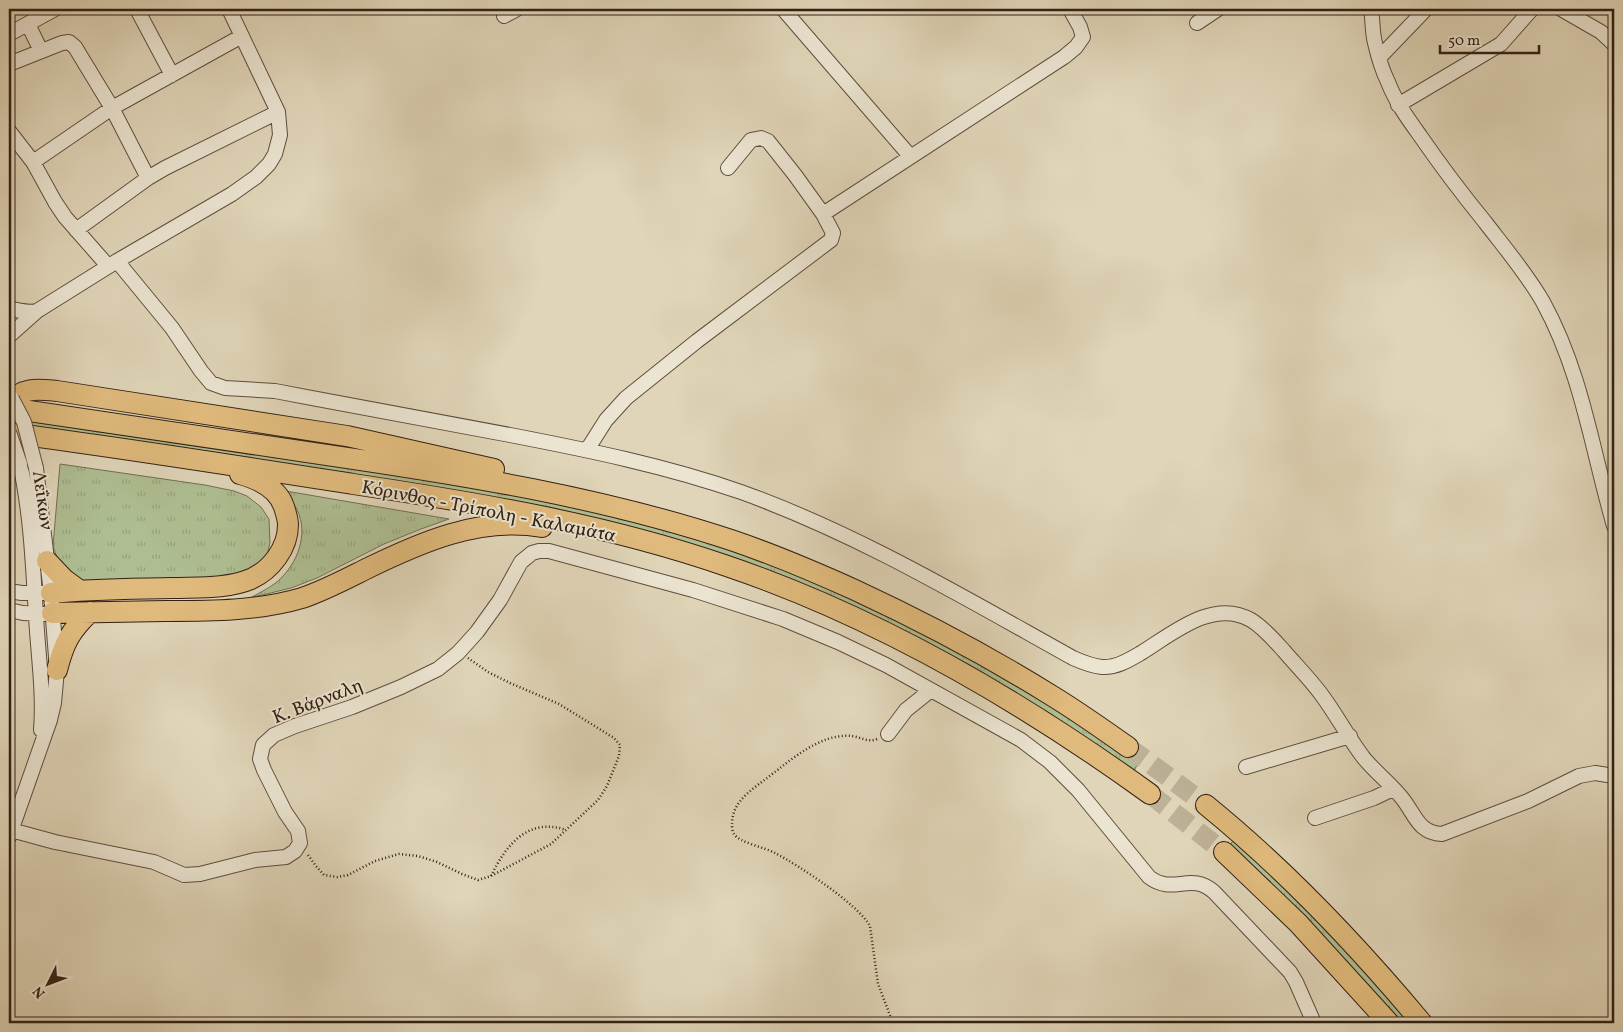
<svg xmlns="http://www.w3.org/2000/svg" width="1623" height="1032" viewBox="0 0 1623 1032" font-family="Vollkorn,serif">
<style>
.grass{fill:url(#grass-tufts);stroke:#707053}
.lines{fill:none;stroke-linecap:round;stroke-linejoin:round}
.highway-tunnel{stroke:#bdb197;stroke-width:20;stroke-dasharray:20 10;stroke-linecap:butt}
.minor-casing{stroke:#5e4e3d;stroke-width:16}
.highway-casing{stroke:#332114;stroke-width:22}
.path{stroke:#332114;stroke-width:2.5;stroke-dasharray:1 2.5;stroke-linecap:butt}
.minor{stroke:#ebe4d1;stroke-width:14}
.highway{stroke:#e0ba7c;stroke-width:20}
.minor-bridge-casing{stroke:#5e4e3d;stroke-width:16;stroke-linecap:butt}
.minor-bridge{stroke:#ebe4d1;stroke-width:14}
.labels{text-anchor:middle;stroke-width:4;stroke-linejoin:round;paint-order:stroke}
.street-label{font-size:19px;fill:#332114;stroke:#ebe4d1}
</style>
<defs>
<pattern id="grass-tufts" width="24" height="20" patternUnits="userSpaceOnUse" patternTransform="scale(1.25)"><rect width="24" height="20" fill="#aebe92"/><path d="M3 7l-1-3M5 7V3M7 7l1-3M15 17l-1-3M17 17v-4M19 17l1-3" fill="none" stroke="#96a37d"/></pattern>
</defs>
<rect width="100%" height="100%" fill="#e0d5b8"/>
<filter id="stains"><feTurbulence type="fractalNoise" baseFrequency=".004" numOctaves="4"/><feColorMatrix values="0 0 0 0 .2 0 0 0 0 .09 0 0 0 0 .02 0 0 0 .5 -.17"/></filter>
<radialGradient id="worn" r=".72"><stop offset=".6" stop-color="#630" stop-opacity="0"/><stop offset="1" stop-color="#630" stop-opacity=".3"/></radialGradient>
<path class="grass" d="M9 417C118 433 227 449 336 466 439 481 542 498 643 524 674 532 705 541 735 551 876 601 1016 677 1137 765L1134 771 1051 714 970 665 937 648 731 557 9 424Z
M60 464 205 485 234 491 247 496 261 507 269 519 270 543 267 555 257 566 231 578 81 582 59 563 53 546Z
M274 489 449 519 421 529 384 544 317 578 291 588 250 598C261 592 274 586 282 577 300 559 309 529 295 506 291 499 280 494 274 489Z
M1234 839C1298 896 1354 959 1410 1023H1401C1347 961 1292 900 1230 845Z"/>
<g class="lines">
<path class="highway-tunnel" d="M1128 747 1206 805
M1150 794 1224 852"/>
<g class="minor-casing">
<path id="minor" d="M783 9 910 156
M1371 9C1373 20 1372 32 1375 43 1378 56 1382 70 1388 82 1396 103 1409 120 1421 137 1441 166 1463 195 1485 222 1505 248 1527 274 1543 302 1582 373 1592 450 1614 526
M1561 9 1601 32 1614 44
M139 13 172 75
M504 16 517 9
M1197 23 1218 9
M28 24 41 51
M9 34 55 9
M1379 58 1426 9
M9 64 62 43 69 42 75 47 112 108 148 178
M1398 105 1501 44 1532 9
M9 131 33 162 55 202 65 217 108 266
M33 162 112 108 242 36
M823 214 1064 57 1076 47 1083 37 1080 27 1070 9
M76 230 148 178 165 168 278 112
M117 261 172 328 201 371 211 383 225 388 275 391C353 406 431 420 510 435 588 450 666 466 741 492 858 534 965 598 1073 658 1082 662 1092 666 1102 667 1116 668 1129 660 1141 653 1172 634 1213 598 1251 620 1263 627 1274 640 1284 651 1296 665 1310 679 1321 694 1336 714 1348 737 1363 757 1375 772 1390 783 1402 798 1415 814 1418 833 1442 834L1528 801 1579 776 1595 773 1614 776
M9 308C19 311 27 313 37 311
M9 336 37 311 117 261 232 194 256 177 269 164 275 154 280 135 278 112 229 9
M587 450 606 420 626 398 697 341 831 240 833 233 823 214 795 175 768 141 761 138 751 140 728 168
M20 464C31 514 33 566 36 616 38 654 44 692 41 730
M9 591 22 593H43
M9 610 23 613 44 614
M888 734 906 710 931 690
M1246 767 1350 736
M1315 818 1374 798 1393 789
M11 830 55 842 154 862 184 875 200 874 255 860 286 857 295 851 300 843 298 831 285 812 264 770 260 759 263 745 274 735 295 726 352 707 401 687 438 669 458 653 477 632 500 600 521 562 532 553 539 551H549L693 590 783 619 838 642 886 665 1021 740 1050 762 1078 790 1149 877C1174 896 1190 871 1214 892L1290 972 1296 982 1314 1023
M9 837 50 720 54 703 57 670 51 593 36 468"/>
</g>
<g class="highway-casing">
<path id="highway" d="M9 403C23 387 37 389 57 391L347 436 494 469
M9 408C115 423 221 439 327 455 464 475 602 497 734 541 775 555 815 572 855 590 924 622 990 657 1054 697 1080 713 1104 730 1128 747
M9 433C124 448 238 466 353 484 479 503 606 524 727 566 880 618 1020 700 1150 794
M47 561 64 579 79 590
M51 593C91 589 132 589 172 588 198 587 227 589 251 579 271 570 288 548 288 525 288 519 286 513 284 507 278 488 258 479 240 474
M52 613C90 612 128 612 166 611 211 611 258 611 302 598 323 591 344 580 364 570 419 543 479 516 542 527
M57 670C64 643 70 631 90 612
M1206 805C1286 870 1356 944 1422 1023
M1224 852 1298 923 1389 1023"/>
</g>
<path class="path" d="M877 739C868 743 861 737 852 736 844 735 832 737 825 740 801 749 780 769 759 784 745 795 733 804 732 823 732 826 732 831 734 834 740 843 764 847 775 853 798 865 858 904 870 926L878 984 893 1023
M308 855 316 866 324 875 337 877 348 875 375 861 399 854 418 856 437 862 462 874 478 880 491 876 551 844 598 800 607 786 619 756 620 745 614 738 559 704 510 683 488 672 468 658
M491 876C506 845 528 817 566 830"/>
<use href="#minor" class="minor"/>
<use href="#highway" class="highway"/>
<g class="minor-bridge-casing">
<path id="minor-bridge" d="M12 399 24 422 36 468
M9 432 20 464"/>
</g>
<use href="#minor-bridge" class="minor-bridge"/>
</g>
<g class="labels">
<g class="street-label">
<text transform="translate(44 500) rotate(82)" y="7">Λεΐκων</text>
<text transform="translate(489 510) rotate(11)" y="7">Κόρινθος - Τρίπολη - Καλαμάτα</text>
<text transform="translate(317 700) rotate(-21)" y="7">Κ. Βάρναλη</text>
</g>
</g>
<rect width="1623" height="1032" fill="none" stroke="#e0d5b8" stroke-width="30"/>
<rect x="10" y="10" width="1603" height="1012" fill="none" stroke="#332114" stroke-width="2.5"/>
<rect x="15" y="15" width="1593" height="1002" fill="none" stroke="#332114"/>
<g transform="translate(48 984) rotate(228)" stroke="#ebe4d1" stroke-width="4" paint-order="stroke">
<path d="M0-4L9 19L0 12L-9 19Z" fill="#332114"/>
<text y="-8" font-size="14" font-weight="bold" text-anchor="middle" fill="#332114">N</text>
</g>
<path d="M1440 45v8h99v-8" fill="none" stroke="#332114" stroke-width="2.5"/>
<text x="1448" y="45" font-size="15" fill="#332114" stroke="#ebe4d1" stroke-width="4" paint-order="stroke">50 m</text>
<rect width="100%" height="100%" filter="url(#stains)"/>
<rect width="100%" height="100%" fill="url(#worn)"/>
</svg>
